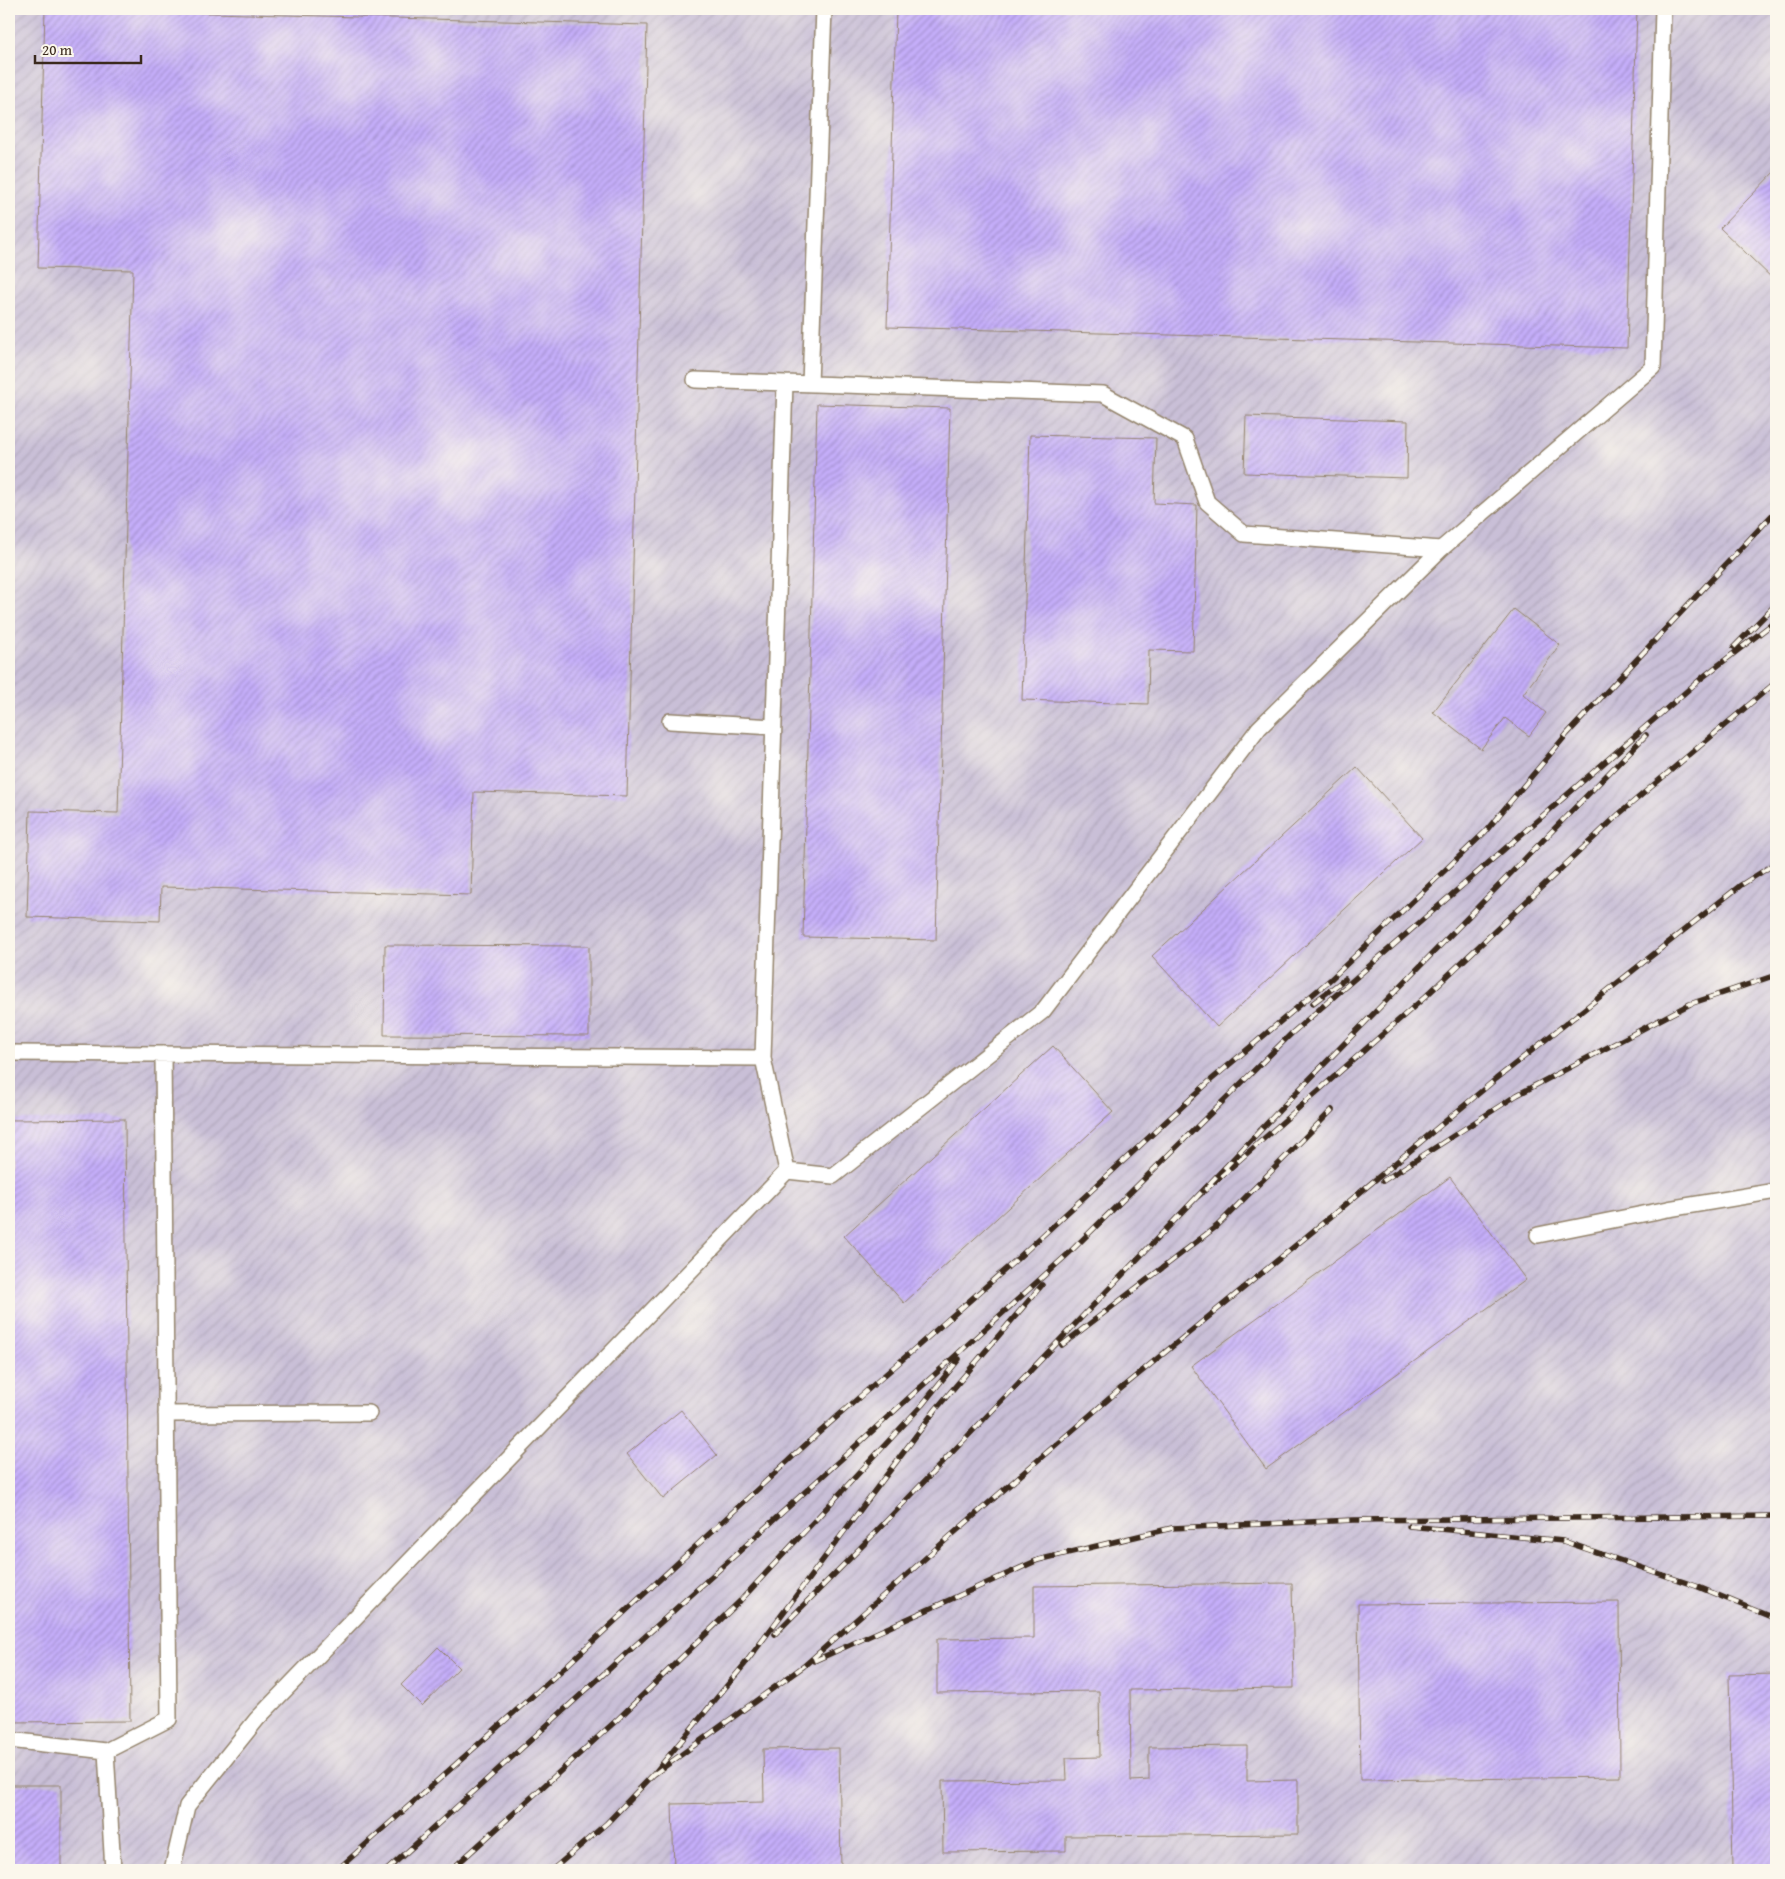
<svg xmlns="http://www.w3.org/2000/svg" width="1785" height="1879" viewBox="0 0 1785 1879" font-family="'Gentium Book Plus',serif">
<style>
.industrial{fill:url(#industrial-furrows)}
.building{fill:url(#building-hatch)}
.lines{fill:none;stroke-linecap:round;stroke-linejoin:round}
.service-casing{stroke:#94846c;stroke-width:18}
.service{stroke:#fff;stroke-width:15}
.rail-casing{stroke:#3b2a1e;stroke-width:5.5}
.rail{stroke:#fbf7ec;stroke-width:4;stroke-dasharray:11;stroke-linecap:butt}
</style>
<defs>
<pattern id="industrial-furrows" width="10" height="10" patternUnits="userSpaceOnUse" patternTransform="scale(1.25)"><rect width="10" height="10" fill="#c9bfd7"/><path d="M-1 1l2-2M0 10L10 0M9 11l2-2" fill="none" stroke="#aea4b8"/></pattern>
<pattern id="building-hatch" width="6" height="6" patternUnits="userSpaceOnUse" patternTransform="scale(1.25)"><rect width="6" height="6" fill="#c5aefa"/><path d="M-1 1l2-2M0 6l6-6M5 7l2-2" fill="none" stroke="#a18eca"/></pattern>
</defs>
<rect width="100%" height="100%" fill="#fbf7ec"/>
<filter id="ink" filterUnits="userSpaceOnUse"><feTurbulence type="fractalNoise" baseFrequency=".02" numOctaves="2"/><feDisplacementMap in="SourceGraphic" scale="10" xChannelSelector="R" yChannelSelector="G"/><feConvolveMatrix kernelMatrix="1 2 1 2 8 2 1 2 1" color-interpolation-filters="sRGB"/></filter>
<filter id="wash" filterUnits="userSpaceOnUse"><feTurbulence type="fractalNoise" baseFrequency=".0096" numOctaves="4" result="noise"/><feDisplacementMap in="SourceGraphic" scale="20" xChannelSelector="R" yChannelSelector="G"/><feGaussianBlur stdDeviation="1.12" result="paint"/><feColorMatrix in="noise" values="0 0 0 0 0 0 0 0 0 0 0 0 0 0 0 0 0 1.4 0 .05"/><feComposite in="paint" operator="in"/></filter>
<g filter="url(#wash)">
<rect width="100%" height="100%" fill="#edddba"/>
<path class="industrial" d="M9 9H1776V1870H61V1785H9Z"/>
<g id="blocks">
<path class="building" d="M45 9H140V11L647 25 627 796 474 792 471 895 161 887 160 921 27 917 30 811 118 813 133 270 38 268Z
M896 9H1637L1627 348 887 327Z
M1776 170V282L1720 228Z
M817 404 950 408 936 940 803 937Z
M1246 416 1408 421 1407 478 1244 473Z
M1030 435 1156 438 1154 503 1197 505 1193 651 1149 650 1148 704 1022 700Z
M1514 609 1560 645 1523 694 1546 713 1529 736 1505 718 1481 749 1433 712Z
M1357 767 1422 838 1217 1027 1152 956Z
M385 945 589 946V1036L384 1035Z
M1053 1046 1113 1112 904 1303 844 1236Z
M125 1119 130 1721 9 1722V1120Z
M1450 1177 1526 1280 1266 1469 1191 1366Z
M681 1410 717 1455 663 1499 627 1454Z
M1292 1583 1294 1688 1130 1690 1131 1781 1149 1780V1747L1247 1746V1781L1298 1780V1834L1066 1836V1851L943 1852 942 1781 1067 1780 1066 1758 1100 1757 1099 1691 937 1693V1639L1034 1638V1586Z
M1619 1602 1620 1777 1360 1780 1358 1604Z
M438 1647 459 1668 422 1706 401 1685Z
M1776 1674V1870H1733L1729 1675Z
M839 1748 841 1870H674L672 1804 764 1802 763 1749Z
M9 1785H61V1870H9Z"/>
</g>
</g>
<g filter="url(#ink)">
<use href="#blocks" fill-opacity="0" stroke="#94846c" stroke-width="1"/>
<g class="lines">
<g class="service-casing">
<path id="service" d="M695 380 1103 394 1185 439 1207 502 1244 534 1441 549
M810 384 824 9
M670 721 773 727
M9 1053 763 1058 787 1171
M763 1058 785 383
M1538 1235 1668 1209 1776 1191
M166 1414 369 1413
M9 1740 106 1751 113 1870
M106 1751 169 1719 163 1054
M172 1870 187 1806 257 1719 787 1171 833 1176 1043 1011 1259 728 1441 549 1653 367 1663 9"/>
</g>
<use href="#service" class="service"/>
<g class="rail-casing">
<path id="rail" d="M1734 647 1776 604
M1646 735 1293 1096 1195 1199 1425 997 1619 814 1776 682
M1313 1003 1345 979
M1383 1181 1517 1095 1690 1004 1776 975
M1062 1345 1217 1226 1332 1110
M1409 1526 1563 1541 1696 1586 1776 1619
M775 1634 871 1537 1195 1199
M814 1661 1038 1560 1172 1528 1354 1520 1776 1516
M653 1775 804 1666 947 1539 1119 1390 1345 1205 1496 1079 1741 885 1776 863
M337 1870 564 1668 814 1437 1016 1260 1211 1080 1331 979 1485 832 1567 734 1776 511
M387 1870 1069 1253 1292 1033 1703 677 1776 621
M451 1870 619 1718 740 1601 922 1405 959 1359
M552 1870 607 1823 653 1775 744 1665 936 1409 1042 1285"/>
</g>
<use href="#rail" class="rail"/>
</g>
</g>
<rect width="1785" height="1879" fill="none" stroke="#fbf7ec" stroke-width="30"/>
<path d="M35 55v8h106v-8" fill="none" stroke="#3b2a1e" stroke-width="2.5"/>
<text x="42" y="55" font-size="15" fill="#3b2a1e" stroke="#fbf7ec" stroke-width="4" paint-order="stroke">20 m</text>
</svg>
